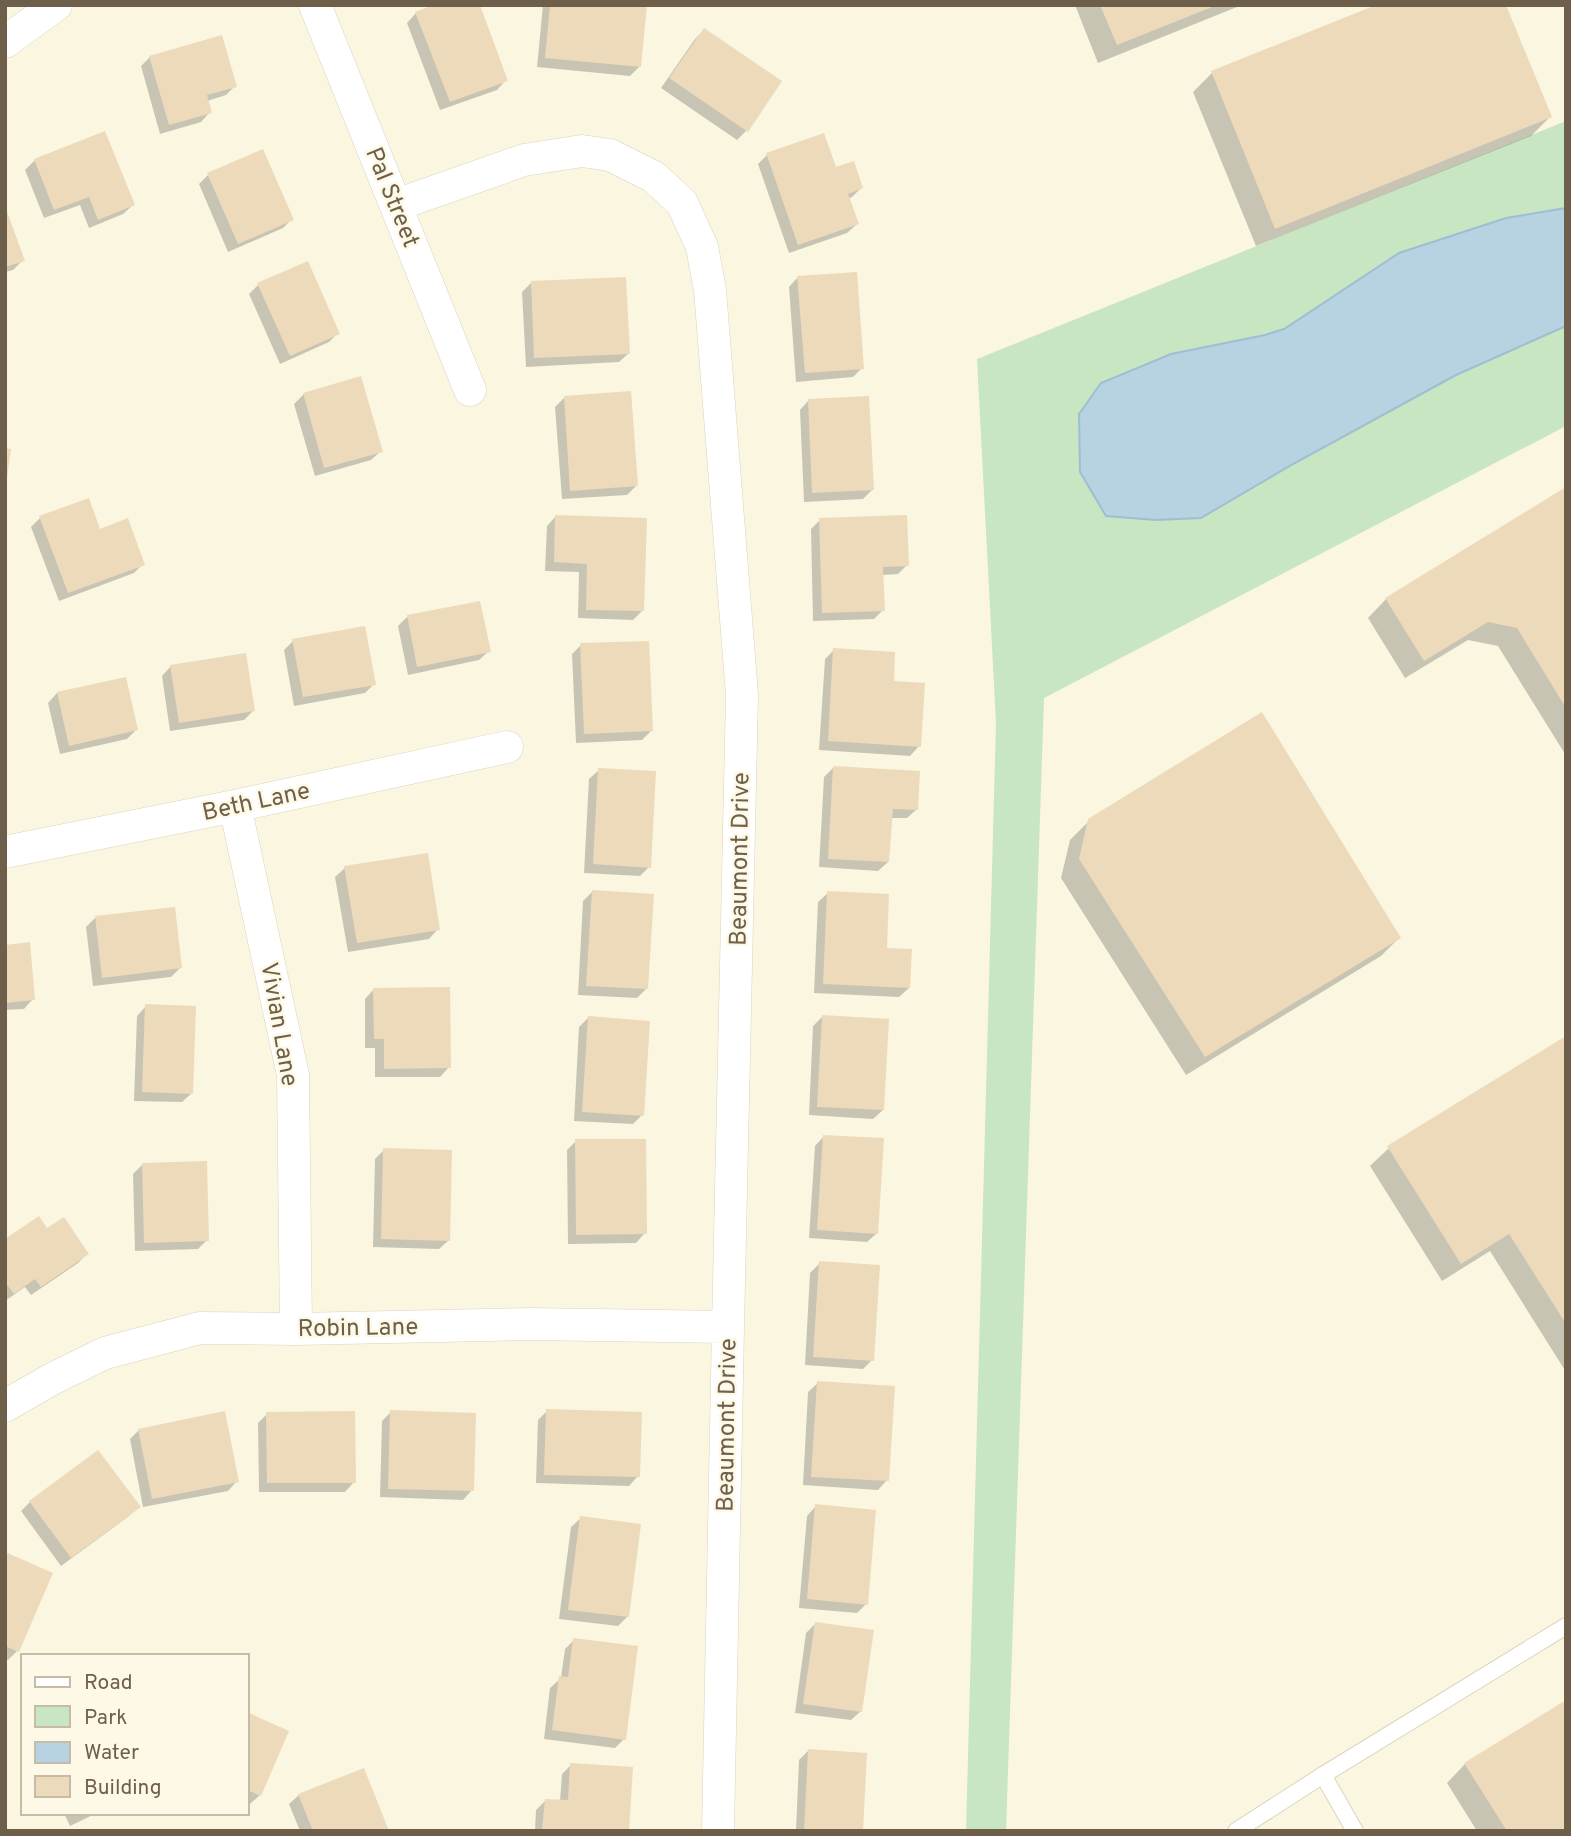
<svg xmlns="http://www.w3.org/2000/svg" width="1571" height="1836" viewBox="0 0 1571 1836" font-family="Overpass,sans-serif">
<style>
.green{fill:#c7e6c1}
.water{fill:#b7d2e1;stroke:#9ebfd2;stroke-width:2}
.shadow{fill:#0003}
.building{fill:#eddaba}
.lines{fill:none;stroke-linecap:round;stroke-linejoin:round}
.service-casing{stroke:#ddd3bd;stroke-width:18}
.minor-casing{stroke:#ddd3bd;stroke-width:33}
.service{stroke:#fff;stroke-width:16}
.minor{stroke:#fff;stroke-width:32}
.labels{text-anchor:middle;stroke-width:5;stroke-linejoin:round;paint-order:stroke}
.street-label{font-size:24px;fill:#6e5f4a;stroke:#fdf9e6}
</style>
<rect width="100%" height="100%" fill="#faf6e0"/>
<path class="green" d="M1566 121V208L1506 218 1399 253 1284 329 1265 335 1201 518 1293 464 1456 375 1566 326V426L1044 698 1006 1831H966L996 723 977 359Z"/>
<path class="water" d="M1566 208V326L1456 375 1293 464 1201 518 1156 520 1106 516 1080 472 1079 414 1101 383 1171 354 1265 335 1284 329 1399 253 1506 218Z"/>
<path class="shadow" d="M543 5H645L639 67 630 76 537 67Z
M1075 5H1242L1098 63Z
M416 13 506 80 497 90 440 110 407 23Z
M704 30 780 82 746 131 737 140 661 88 695 39Z
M150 57 235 86 226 95 207 101 210 112 201 122 160 134 141 66Z
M1212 73 1550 117 1531 136 1256 246 1193 92Z
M104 134 133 205 123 214 89 228 80 205 44 218 25 170 34 161Z
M767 155 835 169 861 188 852 197 848 199 857 224 847 233 789 253 758 164Z
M208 175 292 219 283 228 228 252 199 184Z
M5 212 23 260 13 270 5 272Z
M798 277 862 368 853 377 796 382 789 287Z
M532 282 629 353 619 362 526 367 522 292Z
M258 285 338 333 329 342 280 364 249 294Z
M304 394 381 451 371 460 315 476 294 404Z
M564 398 636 486 627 495 562 499 555 407Z
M809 400 872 490 863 499 804 502 800 410Z
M1566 489V754H1565L1498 646 1468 640 1405 678 1368 618 1386 599Z
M556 516 642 611 633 620 578 618 579 572 545 571 547 526Z
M40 518 99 531 143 564 134 573 59 601 31 527Z
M820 520 907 565 898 574 882 575 883 610 874 619 813 621 811 529Z
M407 617 489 651 479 660 408 675 398 626Z
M293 641 374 684 365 693 294 706 284 650Z
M581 645 651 731 642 740 576 743 572 654Z
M834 650 892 682 919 746 910 756 819 750 825 659Z
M171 666 253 711 244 720 170 731 162 676Z
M57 693 136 730 127 739 60 754 48 703Z
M834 767 917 809 907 818H891L888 862 878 871 819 867 824 777Z
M599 770 649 867 640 876 584 873 589 779Z
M1089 821 1399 938 1381 956 1186 1075 1061 878 1070 840Z
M345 868 438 929 429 939 348 952 335 877Z
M592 892 646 989 637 998 578 995 583 901Z
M828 893 885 949 909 988 899 997 814 993 818 902Z
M95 918 180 968 171 977 93 986 86 927Z
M5 946 33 999 24 1009 5 1010Z
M374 989 449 1067 440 1077H375V1048H365V999Z
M146 1006 192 1093 182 1102 134 1101 137 1016Z
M822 1017 883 1110 873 1119 809 1115 813 1026Z
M588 1018 642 1115 633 1124 574 1121 579 1027Z
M1566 1038V1372L1490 1251 1442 1281 1370 1166 1389 1148Z
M824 1136 877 1233 867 1242 809 1238 815 1146Z
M576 1141 645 1233 636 1243 568 1244 567 1150Z
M384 1150 449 1240 439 1249 373 1247 375 1159Z
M142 1165 207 1240 198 1249 135 1251 133 1174Z
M47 1230 87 1254 78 1263 31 1295 25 1287 5 1301V1241Z
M820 1263 872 1360 863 1369 805 1365 810 1273Z
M818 1383 887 1480 878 1490 803 1485 808 1392Z
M547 1411 638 1476 629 1486 536 1483 538 1420Z
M391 1412 472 1490 463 1500 380 1497 382 1421Z
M267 1414 354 1482 345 1492H259L258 1423Z
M139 1430 237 1481 228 1491 143 1507 130 1439Z
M30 1502 138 1507 129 1516 61 1566 21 1511Z
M816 1506 866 1604 857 1613 799 1608 807 1516Z
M581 1518 627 1617 618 1626 559 1619 571 1527Z
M5 1554 17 1651 8 1660 5 1659Z
M816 1623 861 1711 851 1720 795 1713 806 1633Z
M574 1640 624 1739 615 1748 544 1739 550 1688 561 1678 565 1649Z
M247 1714 287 1732 260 1795 250 1804 247 1803Z
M808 1751 862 1831H796L799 1760Z
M1465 1764 1566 1831H1477L1447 1783Z
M571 1765 627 1831H535L536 1810 545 1801H560L562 1774Z
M299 1795 387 1831H300L289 1804Z
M64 1813H97L70 1826Z"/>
<path class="building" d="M433 5H480L508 81 450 102 415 12Z
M550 5H647L641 67 545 58Z
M1100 5H1217L1117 45Z
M1376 5H1506L1552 117 1275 229 1211 71Z
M704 28 782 81 748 132 669 78Z
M222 35 237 87 207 95 212 113 169 125 149 56Z
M105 131 135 205 98 220 89 197 54 210 34 159Z
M824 133 836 167 854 161 863 188 848 194 859 224 798 245 766 153Z
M263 149 294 220 238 244 207 173Z
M5 206 25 261 5 267Z
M308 261 340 334 290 356 257 283Z
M857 272 864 369 805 373 797 276Z
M626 277 630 354 534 358 531 281Z
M361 376 383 452 324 468 303 393Z
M631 391 638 486 570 491 564 396Z
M869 396 874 490 812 493 808 399Z
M5 448 11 449 7 478H5Z
M1566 487V708L1517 628 1488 622 1424 661 1385 598Z
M89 498 100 529 128 518 145 565 68 593 39 516Z
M555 515 647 518 644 611 586 610 587 564 554 562Z
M907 515 909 566 883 567 885 611 822 613 819 518Z
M480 601 491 652 417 667 407 615Z
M365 626 376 685 303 697 292 639Z
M649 641 653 731 584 734 580 643Z
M833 648 895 652 894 681 925 683 921 747 828 741Z
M246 653 255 711 179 723 170 665Z
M126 677 138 730 69 746 57 692Z
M1262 712 1401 938 1205 1057 1079 859 1088 819Z
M833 766 920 771 918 810 893 809 889 862 828 859Z
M598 768 656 771 651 868 593 864Z
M428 853 440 930 357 943 344 866Z
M592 890 654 894 648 989 586 986Z
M827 891 889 894 887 948 912 949 910 988 823 984Z
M175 907 182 968 102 978 95 916Z
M30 942 35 1000 5 1003V945Z
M450 987 451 1068 384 1069V1039H374L373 988Z
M145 1004 196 1006 193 1094 142 1092Z
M822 1015 889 1019 884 1110 817 1107Z
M588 1016 650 1021 644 1116 582 1112Z
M1566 1036V1324L1509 1234 1461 1264 1387 1146Z
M823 1135 884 1138 878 1234 817 1230Z
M575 1139H646L647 1234 576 1235Z
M383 1148 452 1150 450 1241 381 1239Z
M207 1161 209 1241 144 1243 142 1163Z
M39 1216 47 1228 64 1217 89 1254 41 1287 35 1279 14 1294 5 1282V1239Z
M819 1261 880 1265 874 1361 813 1357Z
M817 1381 895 1386 889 1481 811 1477Z
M546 1409 642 1412 640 1477 544 1475Z
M390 1410 476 1413 474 1491 388 1489Z
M225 1411 239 1482 152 1499 138 1429Z
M355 1411 356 1483H267L266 1412Z
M98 1450 141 1507 71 1558 29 1501Z
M815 1504 876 1510 868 1605 807 1599Z
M580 1516 641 1524 629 1617 568 1610Z
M5 1552 53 1573 19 1652 5 1646Z
M815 1622 874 1630 862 1712 803 1704Z
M573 1638 638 1646 626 1740 552 1730 559 1676 568 1677Z
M1566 1700V1831H1507L1464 1763Z
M247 1712 289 1731 261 1796 247 1790Z
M808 1749 867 1753 863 1831H804Z
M570 1763 633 1767 629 1831H542L545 1799 568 1800Z
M364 1768 389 1831H313L298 1794Z"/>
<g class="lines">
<g class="service-casing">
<path id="service" d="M1236 1831 1323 1775
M1355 1831 1323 1775 1566 1626"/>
</g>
<g class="minor-casing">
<path id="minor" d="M315 5 470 390
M5 42 56 5
M396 205 524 160 582 151 610 155 654 177 682 203 702 247 710 290 742 695 728 1327 718 1831
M235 806 293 1075 296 1329
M5 852 235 806 507 747
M5 1406 52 1379 105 1353 200 1328 296 1329 530 1324 728 1327"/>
</g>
<use href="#service" class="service"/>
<use href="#minor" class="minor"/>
</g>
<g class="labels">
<g class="street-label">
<text transform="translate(393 197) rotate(68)" y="8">Pal Street</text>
<text transform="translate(256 801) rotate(-12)" y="8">Beth Lane</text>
<text transform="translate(739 859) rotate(-89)" y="8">Beaumont Drive</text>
<text transform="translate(280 1024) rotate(80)" y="8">Vivian Lane</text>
<text transform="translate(358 1327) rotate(-1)" y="8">Robin Lane</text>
<text transform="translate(726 1425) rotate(-89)" y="8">Beaumont Drive</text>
</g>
</g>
<rect width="1571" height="1836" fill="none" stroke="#6e5f4a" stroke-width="14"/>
<rect x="21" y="1654" width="228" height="161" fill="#fdf9e6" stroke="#c4bba8" stroke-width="2"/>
<rect x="35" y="1677" width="35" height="10" fill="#ffffff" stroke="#c4bba8" stroke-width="2"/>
<text x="84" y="1689" font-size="21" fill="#6e5f4a">Road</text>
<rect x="35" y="1706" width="35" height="21" fill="#c7e6c1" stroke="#c4bba8" stroke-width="2"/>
<text x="84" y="1724" font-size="21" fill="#6e5f4a">Park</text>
<rect x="35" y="1742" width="35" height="21" fill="#b7d2e1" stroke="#c4bba8" stroke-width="2"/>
<text x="84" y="1759" font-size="21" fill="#6e5f4a">Water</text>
<rect x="35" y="1776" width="35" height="21" fill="#eddaba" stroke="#c4bba8" stroke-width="2"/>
<text x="84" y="1794" font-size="21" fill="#6e5f4a">Building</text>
</svg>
